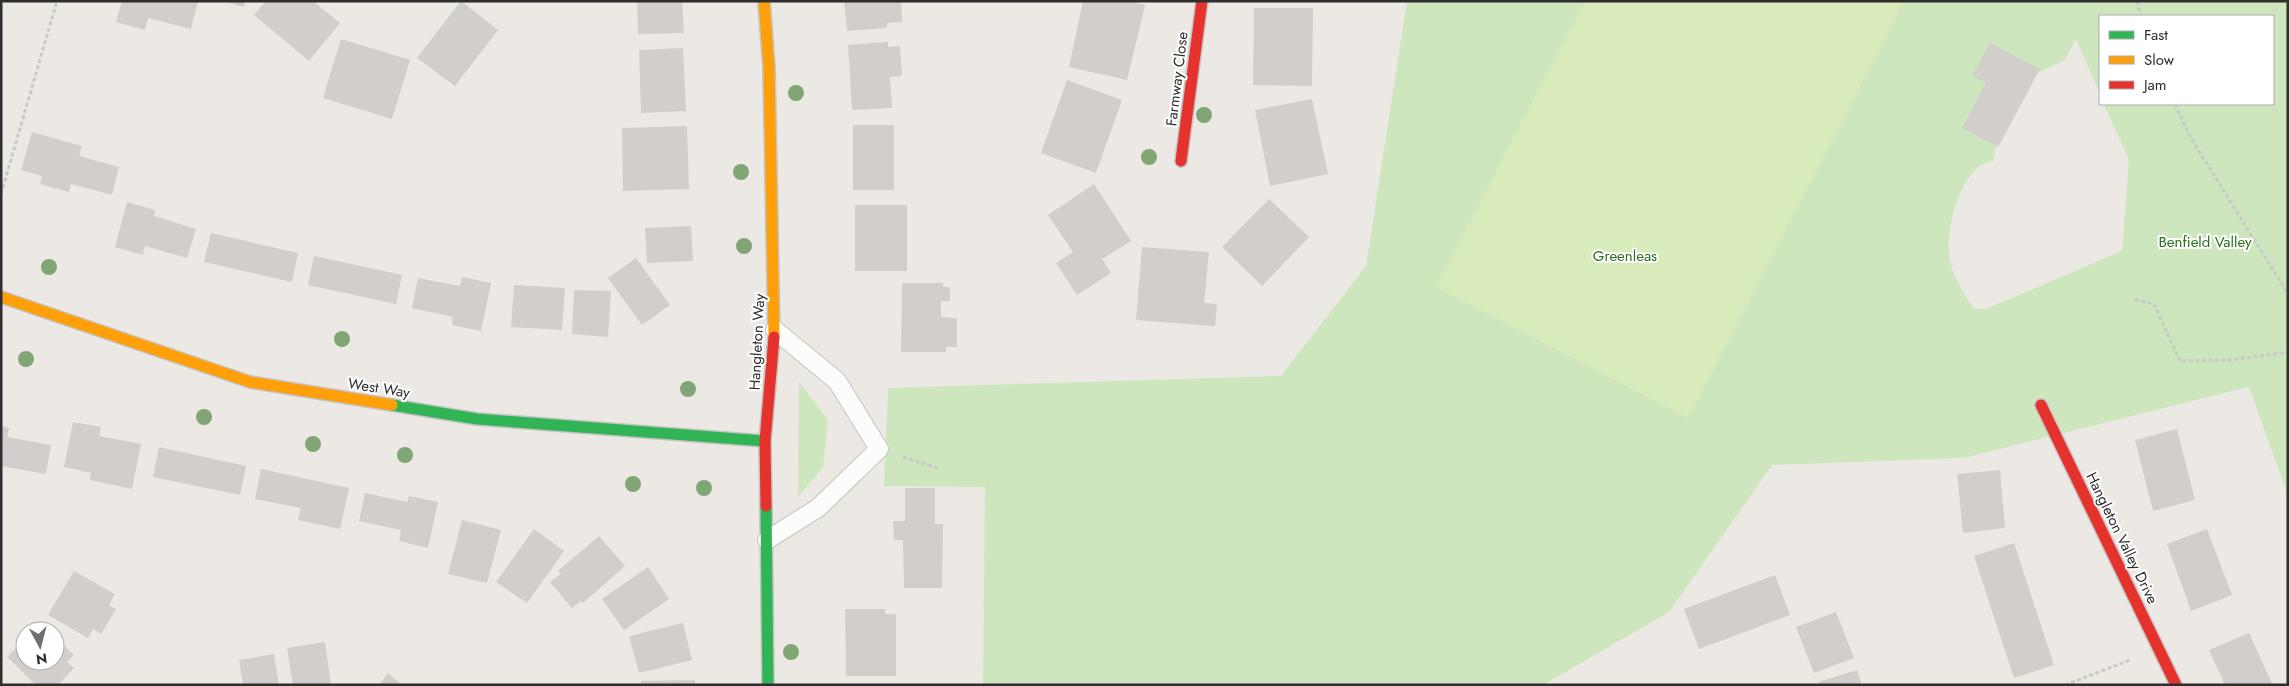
<svg xmlns="http://www.w3.org/2000/svg" width="2289" height="686" viewBox="0 0 2289 686" font-family="Jost,sans-serif">
<style>
.green{fill:#cee6be;fill-rule:evenodd}
.pitch{fill:#d9eabb}
.building{fill:#d1cecb}
.lines{fill:none;stroke-linecap:round;stroke-linejoin:round}
.lane-casing{stroke:#c5c4c5;stroke-width:20}
.fast-casing{stroke:#c5c4c5;stroke-width:14}
.slow-casing{stroke:#c5c4c5;stroke-width:14}
.jam-casing{stroke:#c5c4c5;stroke-width:14}
.path{stroke:#c9c9c8;stroke-width:3;stroke-dasharray:4 2.5;stroke-linecap:butt}
.lane{stroke:#fcfcfb;stroke-width:18}
.fast{stroke:#30b455;stroke-width:11}
.slow{stroke:#ff9f0a;stroke-width:11}
.jam{stroke:#e5322d;stroke-width:11}
.tree{fill:#82a575}
.labels{text-anchor:middle;stroke-width:4;stroke-linejoin:round;paint-order:stroke}
.street-label{font-size:15px;fill:#2e2e2e;stroke:#fff}
.park-label{font-size:15px;fill:#2c6e1b;stroke:#fff}
</style>
<rect width="100%" height="100%" fill="#ece8e4"/>
<path class="green" d="M1407 1H2288V496L2249 387 1963 458 1772 465 1669 612 1543 685H983L985 487 884 486 888 388 1281 376 1366 266ZM2100 16H2273V104H2104L2129 160 2122 251 1986 309H1974C1963 292 1950 273 1949 252 1947 225 1961 165 1993 161L1996 146 2037 73 2065 60 2076 39 2100 94Z
M799 382 828 420 823 467 798 497Z"/>
<path class="pitch" d="M1585 1H1899L1903 4 1688 418 1436 287Z"/>
<path class="building" d="M122 1H198L191 29 148 18 145 30 116 22Z
M223 1H245L244 7Z
M266 1H313L340 23 309 61 254 15Z
M461 1 498 30 455 86 417 58Z
M637 1H682L684 33 638 34Z
M844 1H901L902 22 887 23V28L847 31Z
M1083 1H1129L1145 5 1127 80 1069 67Z
M1254 8H1313L1312 86 1253 85Z
M341 39 410 60 392 119 323 98Z
M888 42V47L900 46 902 76 890 77 892 108 852 110 848 45Z
M1990 43 2040 69 1998 147 1962 128 1986 83 1972 76Z
M683 48 686 111 641 113 639 50Z
M1067 80 1122 100 1096 173 1041 153Z
M1312 99 1328 174 1270 186 1255 110Z
M853 125H894V190H853Z
M687 126 689 189 623 191 622 128Z
M32 132 82 146 79 156 119 167 112 195 71 184 69 192 40 184 42 176 21 170Z
M1094 184 1131 241 1102 259 1111 273 1077 295 1056 263 1073 252 1048 215Z
M1269 199 1309 237 1262 286 1222 247Z
M127 202 155 210 154 216 196 229 187 258 145 246 143 255 115 247Z
M855 205H907V271H855Z
M691 226 693 261 647 263 645 228Z
M211 233 298 253 292 282 204 262Z
M1142 247 1209 252 1204 303 1217 304 1215 326 1136 320Z
M314 256 402 275 396 304 308 285Z
M636 258 670 305 642 325 608 278Z
M462 277 491 283 481 331 452 325 453 317 412 308 418 278 460 286Z
M902 283H943V287H950V301H941V317L957 318V347H946V352H901Z
M514 285 565 288 562 330 511 327Z
M574 290 611 291 608 337 572 334Z
M73 422 101 427 99 436 141 444 132 489 90 480 91 473 64 467Z
M1 426 9 428 7 437 51 445 46 474 1 466Z
M2177 429 2195 500 2153 511 2135 440Z
M159 447 246 466 240 495 153 477Z
M261 469 349 488 340 529 298 520 301 508 255 499Z
M2000 470 2005 528 1963 533 1957 474Z
M905 488H935V524H943L942 588H904L903 540H894L893 521H905Z
M365 493 407 502 409 496 438 502 428 548 399 541 401 530 359 521Z
M462 520 501 530 487 583 448 574Z
M534 529 564 551 527 603 496 582Z
M2207 529 2232 595 2191 611 2167 544Z
M599 536 625 566 583 603 581 601 572 608 550 582 561 574 558 571Z
M2014 543 2054 665 2014 678 1974 556Z
M648 567 669 599 624 630 602 599Z
M74 571 115 594 109 605 116 609 101 634 93 629 88 638 48 615Z
M1775 575 1790 615 1699 649 1684 609Z
M845 609H885V614H896V676H846Z
M1836 612 1854 658 1814 673 1796 627Z
M41 623 49 631H33Z
M683 623 692 660 639 673 629 636Z
M2249 633 2263 664 2273 685H2225L2209 650Z
M55 637 74 655 67 662 74 668 58 685H36L7 657 25 639V661H55Z
M325 642 331 685H293L287 648Z
M274 654 279 685H243L239 660Z
M1857 670 1862 685H1819L1818 682Z
M388 673 402 685H379Z
M695 680V685H641V681Z"/>
<g class="lines">
<g class="lane-casing">
<path id="lane" d="M767 540 818 508 879 449 837 381 775 330"/>
</g>
<g class="fast-casing">
<path id="fast" d="M392 405 477 419 765 441
M766 506 768 685"/>
</g>
<g class="slow-casing">
<path id="slow" d="M764 1 769 68 774 337
M1 297 250 382 392 405"/>
</g>
<g class="jam-casing">
<path id="jam" d="M1181 161 1202 1
M2041 405 2176 685
M766 506 765 441 774 337"/>
</g>
<path class="path" d="M2137 1 2141 16
M2175 104 2189 135 2288 294
M1 194 57 1
M2135 300 2154 304 2180 361 2231 360 2288 352
M903 457 937 468
M2065 685 2130 660"/>
<use href="#lane" class="lane"/>
<use href="#fast" class="fast"/>
<use href="#slow" class="slow"/>
<use href="#jam" class="jam"/>
</g>
<g class="tree">
<circle cx="796" cy="93" r="8"/>
<circle cx="1204" cy="115" r="8"/>
<circle cx="1149" cy="157" r="8"/>
<circle cx="741" cy="172" r="8"/>
<circle cx="744" cy="246" r="8"/>
<circle cx="49" cy="267" r="8"/>
<circle cx="342" cy="339" r="8"/>
<circle cx="26" cy="359" r="8"/>
<circle cx="688" cy="389" r="8"/>
<circle cx="204" cy="417" r="8"/>
<circle cx="313" cy="444" r="8"/>
<circle cx="405" cy="455" r="8"/>
<circle cx="633" cy="484" r="8"/>
<circle cx="704" cy="488" r="8"/>
<circle cx="791" cy="652" r="8"/>
</g>
<g class="labels">
<g class="street-label">
<text transform="translate(1177 79) rotate(-83)" y="5">Farmway Close</text>
<text transform="translate(757 342) rotate(-87)" y="5">Hangleton Way</text>
<text transform="translate(379 388) rotate(9)" y="5">West Way</text>
<text transform="translate(2122 538) rotate(64)" y="5">Hangleton Valley Drive</text>
</g>
<g class="park-label">
<text x="2205" y="247">Benfield Valley</text>
<text x="1625" y="261">Greenleas</text>
</g>
</g>
<rect width="2289" height="686" fill="none" stroke="#2e2e2e" stroke-width="5"/>
<rect x="2099" y="15" width="175" height="90" fill="#ffffff" stroke="#ababab"/>
<rect x="2109" y="31" width="25" height="8" fill="#30b455" stroke="#ababab"/>
<text x="2144" y="40" font-size="15" fill="#2e2e2e">Fast</text>
<rect x="2109" y="56" width="25" height="8" fill="#ff9f0a" stroke="#ababab"/>
<text x="2144" y="65" font-size="15" fill="#2e2e2e">Slow</text>
<rect x="2109" y="81" width="25" height="8" fill="#e5322d" stroke="#ababab"/>
<text x="2144" y="90" font-size="15" fill="#2e2e2e">Jam</text>
<g transform="translate(40 646) rotate(173)"><circle r="24" fill="#ffffff" stroke="#ababab"/>
<path d="M0-4L9 19L0 12L-9 19Z" fill="#706f6e"/>
<text y="-8" font-size="14" font-weight="bold" text-anchor="middle" fill="#2e2e2e">N</text>
</g>
</svg>
